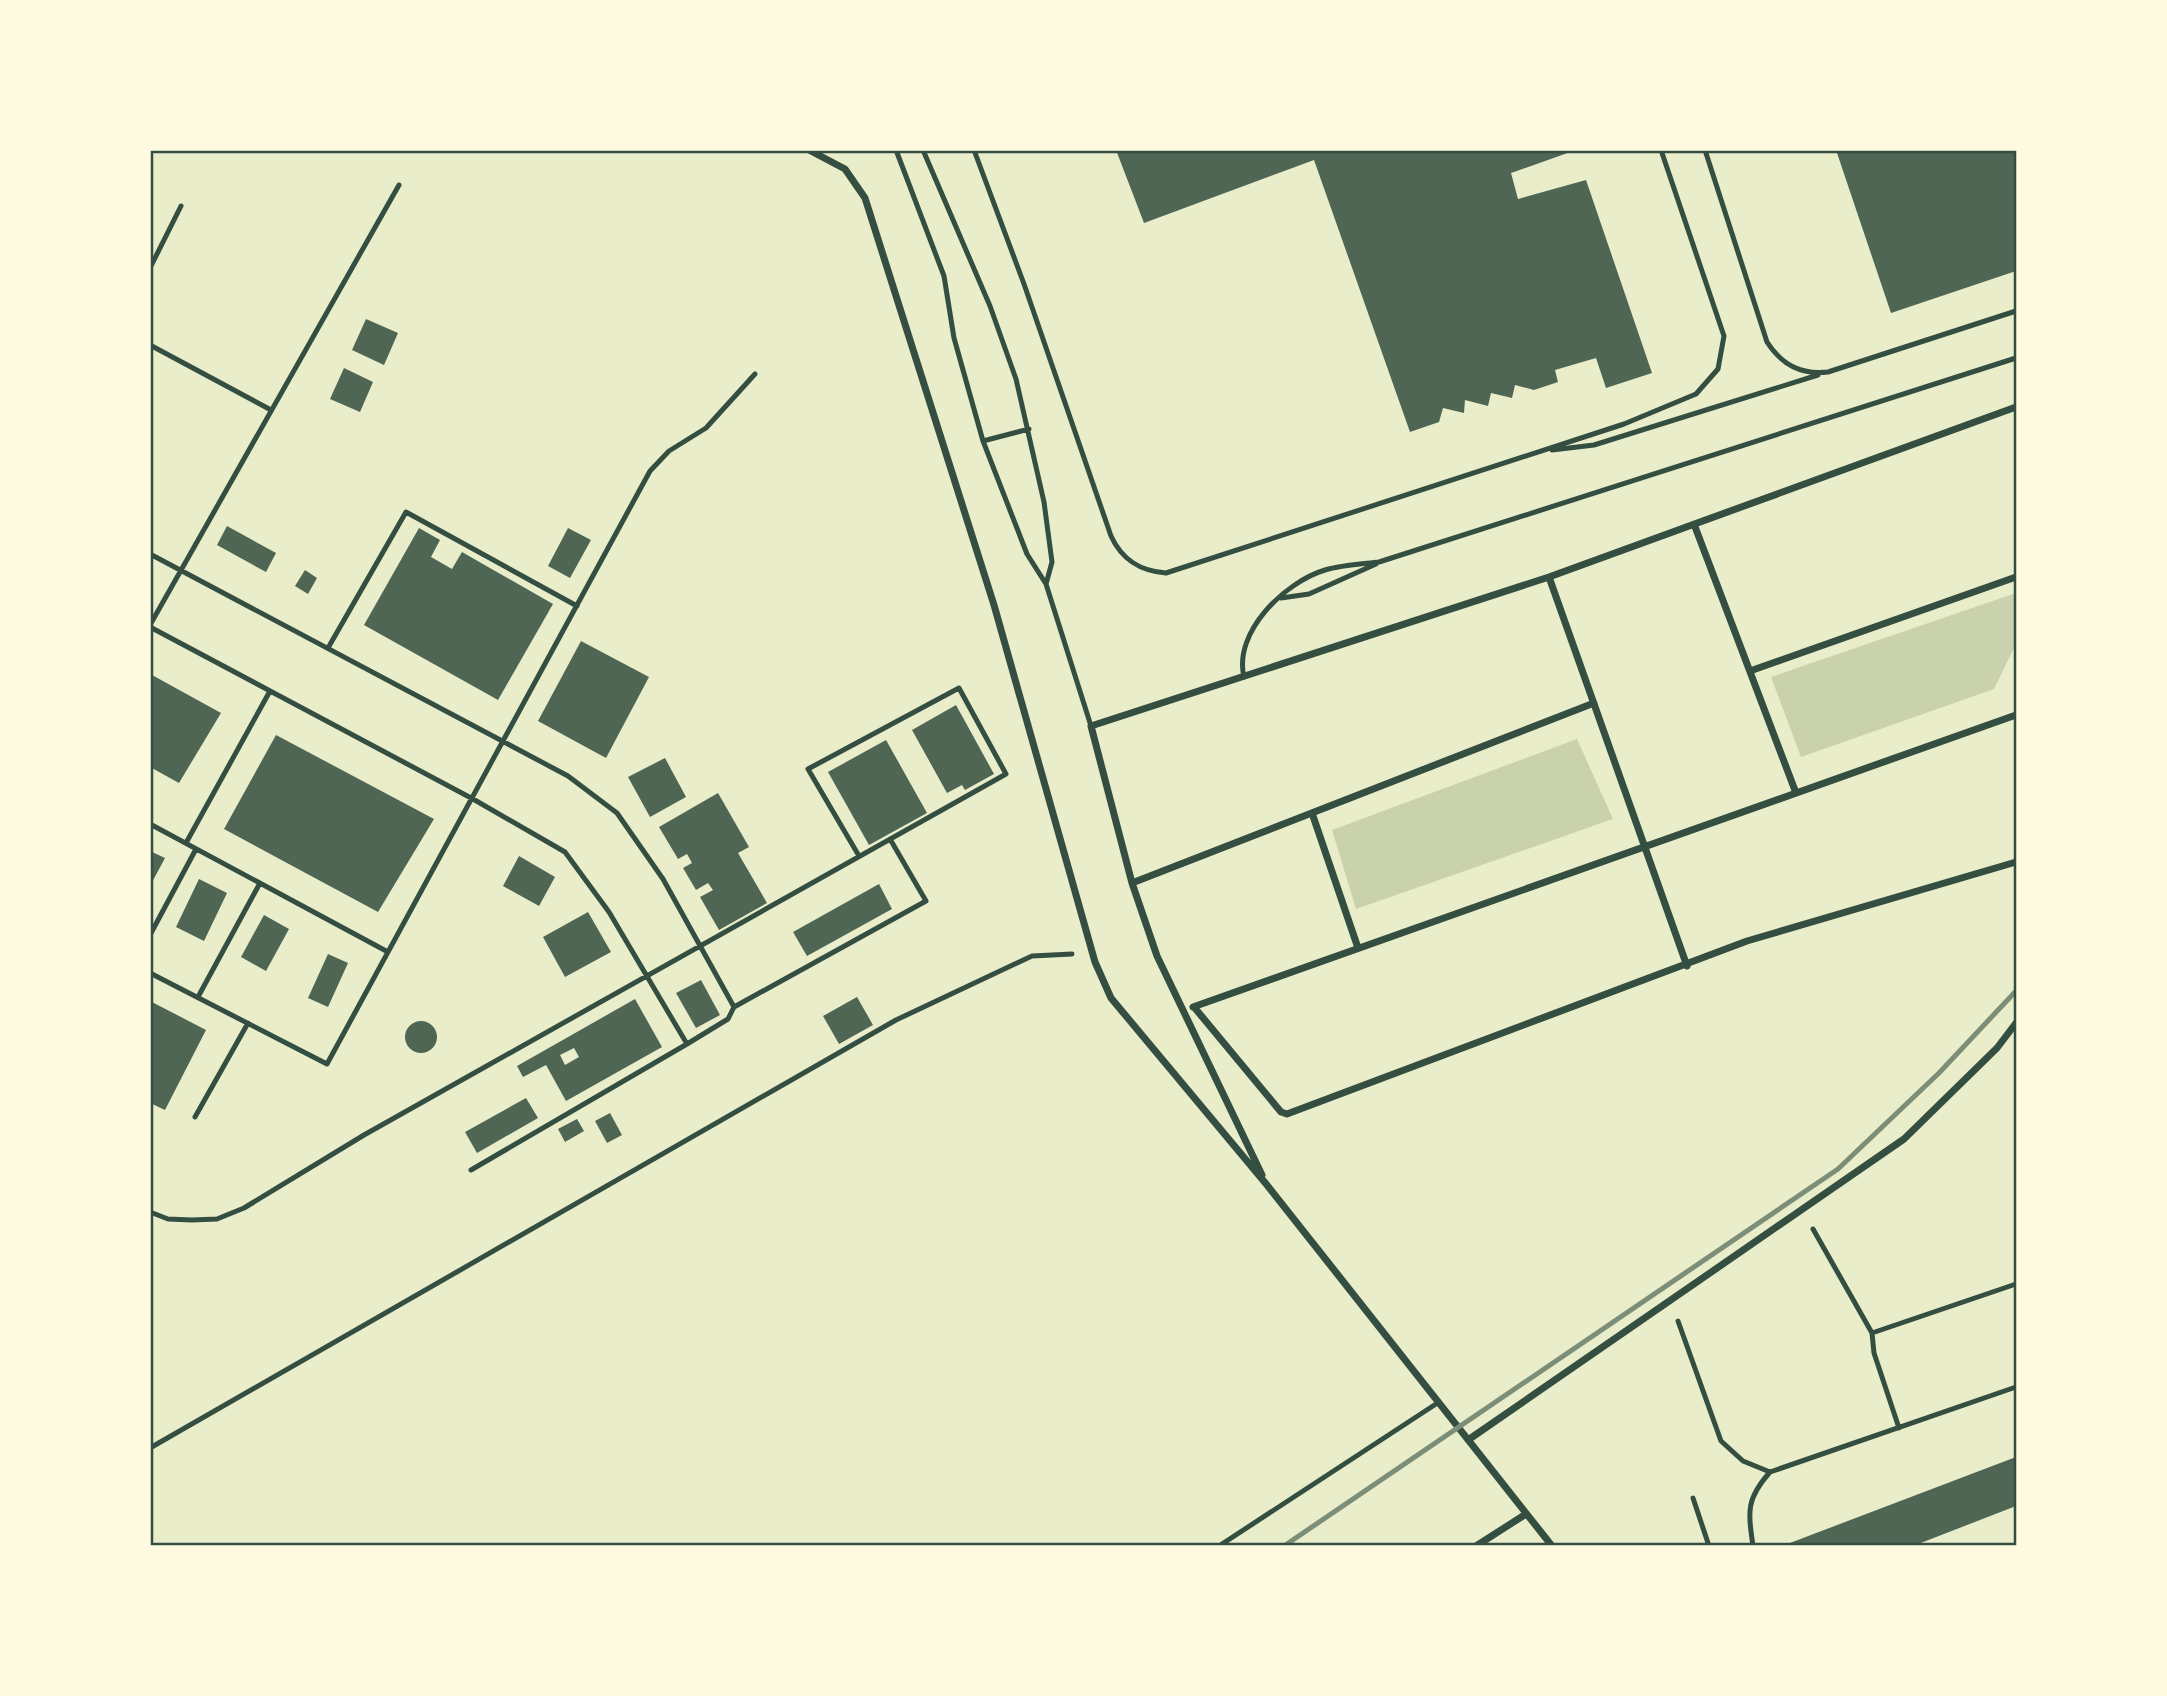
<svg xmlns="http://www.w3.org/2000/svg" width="2167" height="1696" viewBox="0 0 2167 1696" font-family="'Noto Serif',serif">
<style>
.green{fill:#cad2ad}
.building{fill:#4f6655;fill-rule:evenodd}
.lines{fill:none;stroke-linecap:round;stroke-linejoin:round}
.service{stroke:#344e41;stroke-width:5}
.minor{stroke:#344e41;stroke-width:7}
.rail{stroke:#7c8e77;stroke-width:5}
.neatline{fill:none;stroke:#344e41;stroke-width:2.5}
</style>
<rect width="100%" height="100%" fill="#e9edc9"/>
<path class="green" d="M2016 593V644L1994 689 1801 757 1771 677Z
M1577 739 1613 819 1356 909 1332 830Z"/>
<path class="building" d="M1116 150H1576L1511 173 1518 199 1586 180 1652 373 1606 388 1596 358 1555 370 1558 382 1534 390 1515 385 1512 398 1491 393 1488 406 1465 400 1464 413 1443 408 1439 422 1410 432 1314 160 1144 223Z
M1836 150H2016V271L1891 313Z
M366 319 398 333 384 365 352 350Z
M344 368 373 382 360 412 330 399Z
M227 526 276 553 266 572 217 545Z
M419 528 440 540 431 557 452 569 462 552 553 604 498 700 364 625Z
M568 528 591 540 570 578 548 566Z
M305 570 317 578 308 594 295 586Z
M581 641 649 677 606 758 538 721Z
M152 675 221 713 179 783 150 767Z
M956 705 994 774 965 790 962 785 947 793 912 730Z
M276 735 434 819 378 912 224 829Z
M886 740 927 813 869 845 828 772Z
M665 758 686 797 650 817 628 777Z
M718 793 749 847 738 853 767 903 719 930 700 897 713 890 708 883 696 890 683 868 692 863 687 854 678 859 659 827Z
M150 851 165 858 150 886Z
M519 856 555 877 539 906 503 886Z
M199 879 227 893 204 941 176 927Z
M879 884 892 909 807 956 793 932Z
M588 912 611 952 565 977 543 937Z
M264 915 289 929 266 971 241 957Z
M328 954 348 963 328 1007 308 998Z
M701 980 720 1015 696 1028 676 993Z
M857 997 873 1025 839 1044 823 1016Z
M635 999 662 1047 566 1101 546 1065 523 1077 517 1066ZM574 1048 579 1057 565 1065 560 1055Z
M150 1001 206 1030 165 1110 150 1103Z
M405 1037a16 16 0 1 1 32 0a16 16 0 1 1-32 0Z
M526 1098 538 1118 477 1153 465 1132Z
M610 1113 622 1135 607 1143 595 1121Z
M577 1119 584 1131 565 1142 558 1129Z
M2016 1457V1506L1913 1546H1782Z"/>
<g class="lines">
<path class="service" d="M896 150 944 276 954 338 983 441 1027 554 1046 584 1091 726
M923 150 990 306 1016 379 1044 502 1052 562 1046 584
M974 150 1024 284 1111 536C1122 560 1140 571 1166 573L1624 424 1696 394 1718 369 1724 336 1661 150
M1705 150 1767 342C1782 365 1801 375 1828 372L2016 311
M150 268 181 206
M150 345 271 410
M983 441 1029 429
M1552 450 1594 445 1818 375
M150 554 568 776 617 813 663 879 734 1007
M1281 598 1309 594 1376 564
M150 625 399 185
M150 627 473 799 565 852 609 912 687 1044
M328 648 406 512 577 606
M1244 677C1233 632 1285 582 1325 570 1342 565 1362 564 1379 562L2016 358
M150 824 388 952
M186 843 270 691
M150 935 196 849
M150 973 327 1064 650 471 669 451 706 428 755 374
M198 997 260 883
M195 1117 248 1023
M471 1170 687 1044 728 1019 734 1007 926 901 890 839
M150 1212 168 1219 192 1220 217 1219 244 1208 364 1135 1006 774 959 688 808 769 859 856
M1813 1229 1872 1333 1874 1353 1899 1428
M1678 1321 1721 1441 1743 1461 1770 1472
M1872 1333 2016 1284
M150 1448 896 1020 1032 956 1072 954
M1693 1498 1709 1546
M1219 1546 1439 1402
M1753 1546C1748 1511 1746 1499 1770 1472L2016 1387
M2013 1546 2016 1545"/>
<path class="minor" d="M809 150 845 169 865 198 994 605 1095 962 1111 998 1267 1185 1552 1546
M1694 524 1796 793
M1549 577 1687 966
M1750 671 2016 577
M1312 813 1358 948
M1132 883 1594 703
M1193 1007 2016 715
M1194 1007 1281 1112 1287 1114 1747 941 2016 862
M1262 1175 1157 956 1132 883 1091 726 1549 577 2016 407
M1468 1440 1904 1139 1997 1048 2016 1023
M1476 1546 1526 1514"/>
<path class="rail" d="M1284 1546 1838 1169 1939 1073 2016 991"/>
</g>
<rect width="2167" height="1696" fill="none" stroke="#fefae0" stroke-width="304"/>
<rect x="152" y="152" width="1863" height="1392" class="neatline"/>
</svg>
